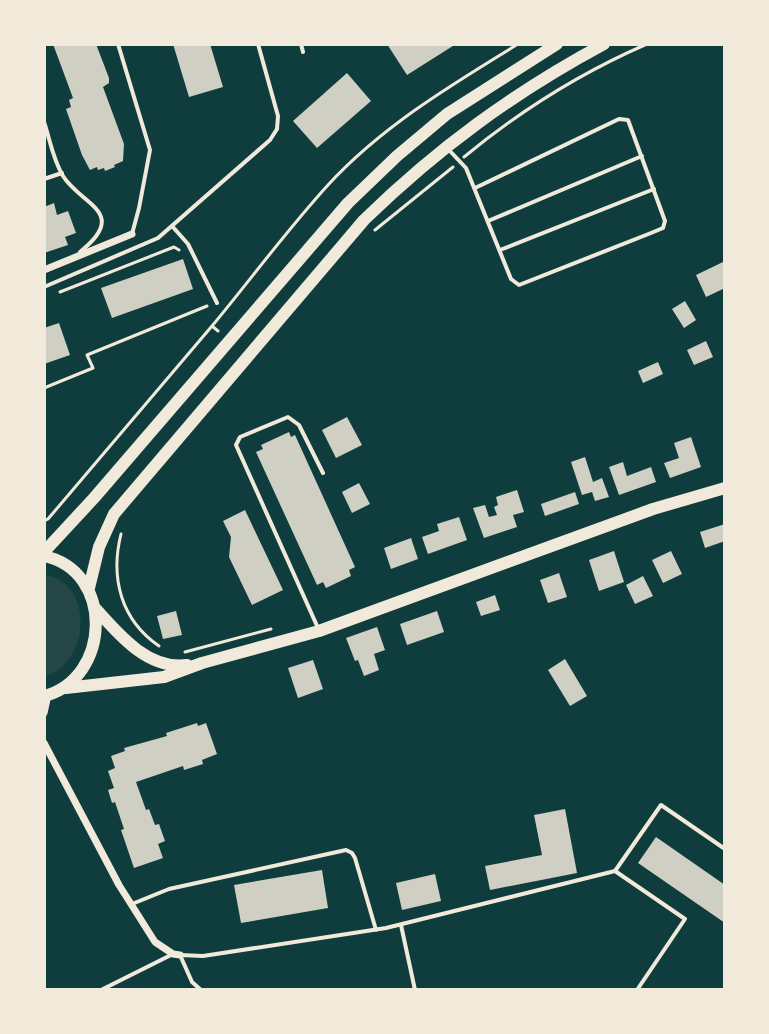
<svg xmlns="http://www.w3.org/2000/svg" width="769" height="1034" viewBox="0 0 769 1034" font-family="'Source Sans 3',sans-serif">
<style>
.green{fill:#244646}
.building{fill:#cfcfc3}
.lines{fill:none;stroke-linecap:round;stroke-linejoin:round}
.path{stroke:#f1e9da;stroke-width:3}
.service{stroke:#f1e9da;stroke-width:4}
.minor{stroke:#f1e9da;stroke-width:7}
.primary{stroke:#f1e9da;stroke-width:12}
</style>
<rect width="100%" height="100%" fill="#0f3d3e"/>
<path class="green" d="M44 575C88 581 91 643 61 668 57 672 50 674 44 677Z"/>
<path class="building" d="M53 44H96L109 78V83L103 87 124 144 123 161 114 165 115 167 105 171 104 168 98 170 97 167 90 170 82 155 66 109 71 107 69 100 73 98Z
M173 44H210L223 87 189 97Z
M387 44H456L407 75Z
M347 73 371 101 317 148 293 121Z
M54 203 57 215 68 211 76 233 65 237 68 245 44 253V207Z
M183 259 193 289 112 318 101 288Z
M725 261V288L706 297 696 275Z
M685 301 696 320 684 328 672 309Z
M59 323 70 355 44 364V328Z
M706 341 713 357 694 365 687 350Z
M658 362 663 374 643 383 638 371Z
M347 417 362 445 336 458 322 430Z
M289 432 291 437 295 435 355 567 349 570 351 576 326 588 323 582 317 585 256 452 263 449 261 445Z
M691 437 701 467 670 478 664 463 679 458 674 443Z
M585 457 593 482 602 478 609 497 595 501 592 492 582 495 571 462Z
M623 462 627 476 651 467 656 482 619 495 609 467Z
M359 483 370 504 352 513 342 492Z
M517 490 524 512 513 515 517 527 484 538 473 508 485 505 489 517 497 515 494 507 498 505 496 497Z
M575 492 579 504 545 516 541 504Z
M245 510 283 590 252 605 229 557 231 537 223 521Z
M459 517 467 540 428 554 422 537 439 531 437 524Z
M725 524V541L705 548 700 532Z
M411 538 418 559 391 569 384 548Z
M614 551 624 582 599 591 589 560Z
M671 551 682 574 663 583 652 560Z
M559 573 567 597 548 603 540 580Z
M643 576 653 596 635 604 626 585Z
M495 595 500 610 481 616 476 602Z
M176 611 182 635 163 639 157 616Z
M437 611 444 632 407 645 400 624Z
M377 627 385 650 374 654 379 670 364 676 358 660 355 661 346 638Z
M565 659 587 696 570 706 548 670Z
M313 660 323 689 298 698 288 668Z
M197 723 198 726 206 723 217 754 202 760 203 764 184 770 183 766 136 782 146 810 149 809 155 825 159 824 165 841 158 844 163 858 134 868 121 830 124 829 115 802 112 803 108 790 114 788 108 771 115 768 111 756 125 751 124 748 167 736 166 733Z
M565 809 577 873 490 890 485 866 542 855 534 815Z
M656 837 725 885V923L638 863Z
M322 870 328 908 241 923 234 885Z
M435 874 441 901 402 910 396 883Z"/>
<g class="lines">
<path class="path" d="M464 157C521 110 580 73 647 44
M375 230 453 167
M60 292 174 247 179 250
M218 331 212 326C251 279 287 230 328 185 381 127 451 85 518 44
M44 388 93 368 87 355 207 306
M44 521 48 519 212 326
M121 534C110 578 121 620 159 646
M185 652 271 629"/>
<path class="service" d="M118 44 150 150 139 208 132 234
M301 44 303 52
M44 122C50 140 53 160 63 176 81 205 130 212 80 252
M449 150 466 168 511 279 519 285 651 233 663 228 665 221 628 120 619 119 475 188
M44 179 62 173
M488 221 642 156
M172 226 188 244 217 303
M500 250 654 189
M44 287 158 238 270 140 277 129 278 116 258 44
M318 628 236 445 240 437 288 417 299 425 323 473
M615 871 685 919 637 990
M132 904 169 889 346 850 352 853 355 858 376 930
M401 925 415 990
M101 990 171 955
M201 990 192 982 180 955 203 956 386 928 615 871 661 805 725 849"/>
<path class="minor" d="M44 270 132 234
M44 713 48 695
M44 743 119 885 155 942 173 954 180 955"/>
<path class="primary" d="M44 552 94 498 348 203 397 156 447 114 557 44
M44 556C115 571 111 679 44 696
M89 588 99 547 114 514 364 220C438 148 513 93 604 44
M95 608C119 635 148 670 187 665
M66 688 164 677 202 663 319 631 653 509 725 488"/>
</g>
<rect width="769" height="1034" fill="none" stroke="#f1e9da" stroke-width="92"/>
</svg>
